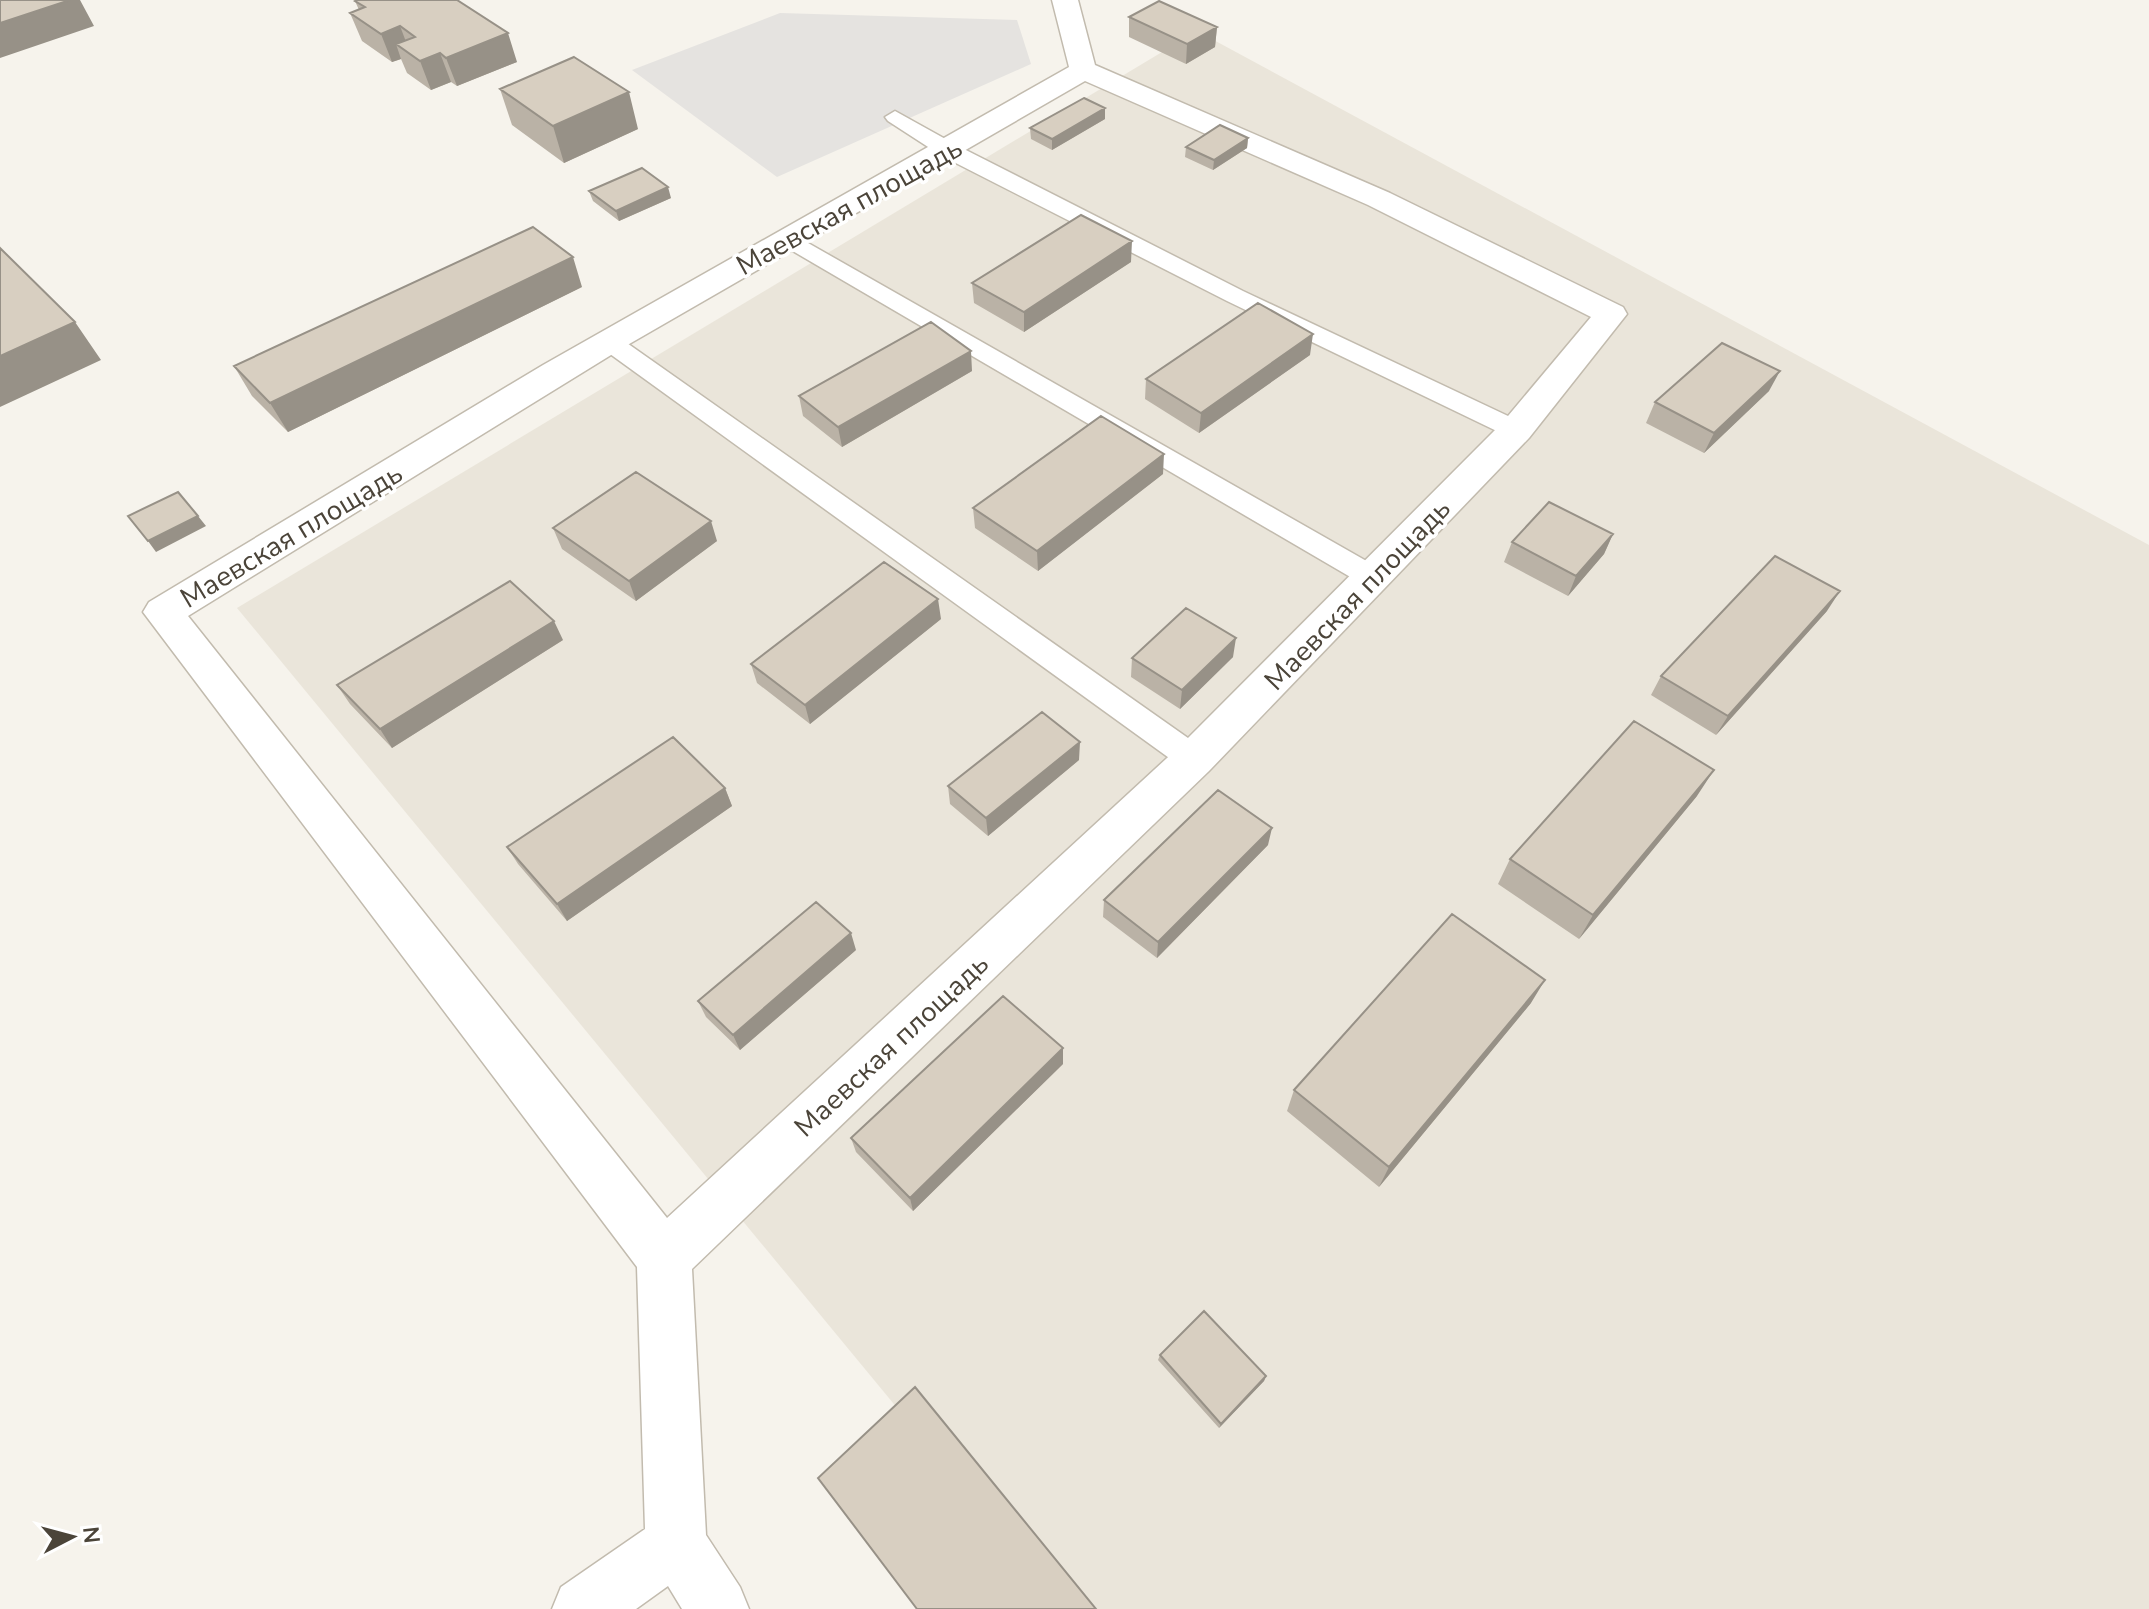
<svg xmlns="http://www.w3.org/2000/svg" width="2149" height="1609" viewBox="0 0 2149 1609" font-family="'Nunito Sans',sans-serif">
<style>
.residential{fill:#eae5da}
.parking{fill:#e5e3e0}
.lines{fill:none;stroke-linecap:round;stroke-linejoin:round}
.service-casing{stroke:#c2bbae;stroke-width:3}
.minor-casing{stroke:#c2bbae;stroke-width:3}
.service{fill:#fff;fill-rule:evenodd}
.minor{fill:#fff;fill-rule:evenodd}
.wall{fill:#bab2a6}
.shaded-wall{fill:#979187}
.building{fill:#d8cfc1;stroke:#979187;stroke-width:2}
.labels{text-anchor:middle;stroke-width:7;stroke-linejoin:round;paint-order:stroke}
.street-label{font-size:28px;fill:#4b4439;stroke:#fff}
</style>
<rect width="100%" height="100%" fill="#f6f3ec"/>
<path class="residential" d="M1197 31 2149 545V1609H1063L237 608Z"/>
<path class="parking" d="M780 13 1017 20 1031 64 777 177 632 70Z"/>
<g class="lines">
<g class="service-casing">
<path id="service" d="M895 111 958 146 1243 291 1525 424 1529 430 1525 436 1516 439 1507 436 1227 301 942 156 888 121 885 117Z
M787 231 1384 571 1388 578 1384 585 1374 588 1364 585 779 243 776 238 779 233Z
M608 333 617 336 1205 750 1210 759 1205 768 1194 772 1183 768 599 346 596 341 599 336Z"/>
</g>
<g class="minor-casing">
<path id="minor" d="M1052 0H1078L1095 65 1390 193 1623 307 1627 314 1529 438 1209 771 692 1269 706 1535 740 1587 749 1609H682L668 1586 636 1609H552L561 1587 645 1529 637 1267 143 612 149 602 543 365 1069 67ZM1085 81 1368 205 1591 317 1503 422 1179 747 667 1218 188 616 624 347Z"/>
</g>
<use href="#service" class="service"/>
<use href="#minor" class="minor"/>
</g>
<path class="wall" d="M355 1 517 62 457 86 451 82 431 90 407 73 401 59 392 62 362 41 350 13 359 10Z
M1129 17 1217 27 1215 47 1186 64 1129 37Z
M500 89 638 129 564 163 512 125Z
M1105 119 1052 150 1031 139 1030 128Z
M1248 138 1247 148 1213 170 1185 157 1186 147Z
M589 191 671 198 619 221 593 201Z
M1131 262 1024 332 974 303 972 283Z
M582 287 288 432 252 396 234 366Z
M1310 355 1199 433 1145 399 1146 379Z
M972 371 842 447 803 416 799 396Z
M1769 391 1704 453 1646 423 1655 402Z
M1163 474 1038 571 975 528 973 508Z
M553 528 717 541 636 601 562 549Z
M1613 534 1604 554 1568 596 1504 562 1512 542Z
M1827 611 1716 735 1651 695 1661 676Z
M941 619 810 724 757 683 751 664Z
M563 640 392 748 350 704 337 685Z
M1233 657 1180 709 1131 677 1132 658Z
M1079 760 988 836 950 804 948 786Z
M725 788 732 806 567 921 518 864 507 847Z
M1697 796 1579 939 1498 884 1510 859Z
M1268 845 1157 958 1103 917 1104 900Z
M856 950 740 1050 706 1017 698 1001Z
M1531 1003 1379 1187 1287 1111 1294 1090Z
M1063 1064 913 1211 856 1152 851 1138Z
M1160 1355 1266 1376 1264 1381 1219 1428 1158 1360Z"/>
<path class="shaded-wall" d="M70 0H80L94 26 0 58V23Z
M400 26 411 55 396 44 401 59 392 62 381 34Z
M1217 27 1215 47 1186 64 1187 44Z
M508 33 517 62 457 86 446 58Z
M440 53 451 82 431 90 420 61Z
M629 92 638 129 564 163 553 126Z
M1105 108V119L1052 150V139Z
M1248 138 1247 148 1213 170 1214 160Z
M668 187 671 198 619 221 616 211Z
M1132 241 1131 262 1024 332V312Z
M573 257 582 287 288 432 270 403Z
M75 322 101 360 0 407V356Z
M1313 334 1310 355 1199 433 1201 413Z
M971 351 972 371 842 447 838 427Z
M1780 371 1769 391 1704 453 1714 433Z
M1164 454 1163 474 1038 571 1037 551Z
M198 516 206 526 156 552 148 541Z
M711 521 717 541 636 601 629 581Z
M1613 534 1604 554 1568 596 1576 576Z
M1840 591 1827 611 1716 735 1728 716Z
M938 599 941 619 810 724 805 705Z
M554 621 563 640 392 748 380 729Z
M1236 638 1233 657 1180 709 1182 690Z
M1080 742 1079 760 988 836 986 818Z
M1714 770 1697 796 1579 939 1593 915Z
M725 788 732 806 567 921 557 904Z
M1272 828 1268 845 1157 958 1158 942Z
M851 933 856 950 740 1050 733 1035Z
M1545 980 1531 1003 1379 1187 1389 1167Z
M1063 1048V1064L913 1211 910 1198Z
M1266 1376 1264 1381 1219 1428 1221 1424Z"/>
<path class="building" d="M0 0H70L0 23Z
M357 0H457L508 33 446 58 440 53 420 61 396 44 415 37 400 26 381 34 350 13 365 7 355 1Z
M1159 1 1217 27 1187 44 1129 17Z
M574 57 629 92 553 126 500 89Z
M1084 98 1105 108 1052 139 1030 128Z
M1220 125 1248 138 1214 160 1186 147Z
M642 168 668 187 616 211 589 191Z
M1081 215 1132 241 1024 312 972 283Z
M533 227 573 257 270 403 234 366Z
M0 248 75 322 0 356Z
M1258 303 1313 334 1201 413 1146 379Z
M931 322 971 351 838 427 799 396Z
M1722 343 1780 371 1714 433 1655 402Z
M1101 416 1164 454 1037 551 973 508Z
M636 472 711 521 629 581 553 528Z
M178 492 198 516 148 541 128 516Z
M1549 502 1613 534 1576 576 1512 542Z
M1775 556 1840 591 1728 716 1661 676Z
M884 562 938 599 805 705 751 664Z
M510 581 554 621 380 729 337 685Z
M1186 608 1236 638 1182 690 1132 658Z
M1042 712 1080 742 986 818 948 786Z
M1634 721 1714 770 1593 915 1510 859Z
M673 737 725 788 557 904 507 847Z
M1218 790 1272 828 1158 942 1104 900Z
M816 902 851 933 733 1035 698 1001Z
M1452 914 1545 980 1389 1167 1294 1090Z
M1003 996 1063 1048 910 1198 851 1138Z
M1204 1311 1266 1376 1221 1424 1160 1355Z
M915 1387 1096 1609H917L818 1478Z"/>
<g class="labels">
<g class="street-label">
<text transform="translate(849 206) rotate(-29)" y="10">Маевская площадь</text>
<text transform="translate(291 535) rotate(-31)" y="10">Маевская площадь</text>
<text transform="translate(1357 594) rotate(-46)" y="10">Маевская площадь</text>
<text transform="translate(891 1045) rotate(-43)" y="10">Маевская площадь</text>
</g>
</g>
<g transform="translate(72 1537) rotate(84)" stroke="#ffffff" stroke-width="6" paint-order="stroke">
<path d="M0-6L14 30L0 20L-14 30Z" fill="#4b4439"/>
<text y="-12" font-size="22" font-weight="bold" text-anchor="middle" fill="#4b4439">N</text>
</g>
</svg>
